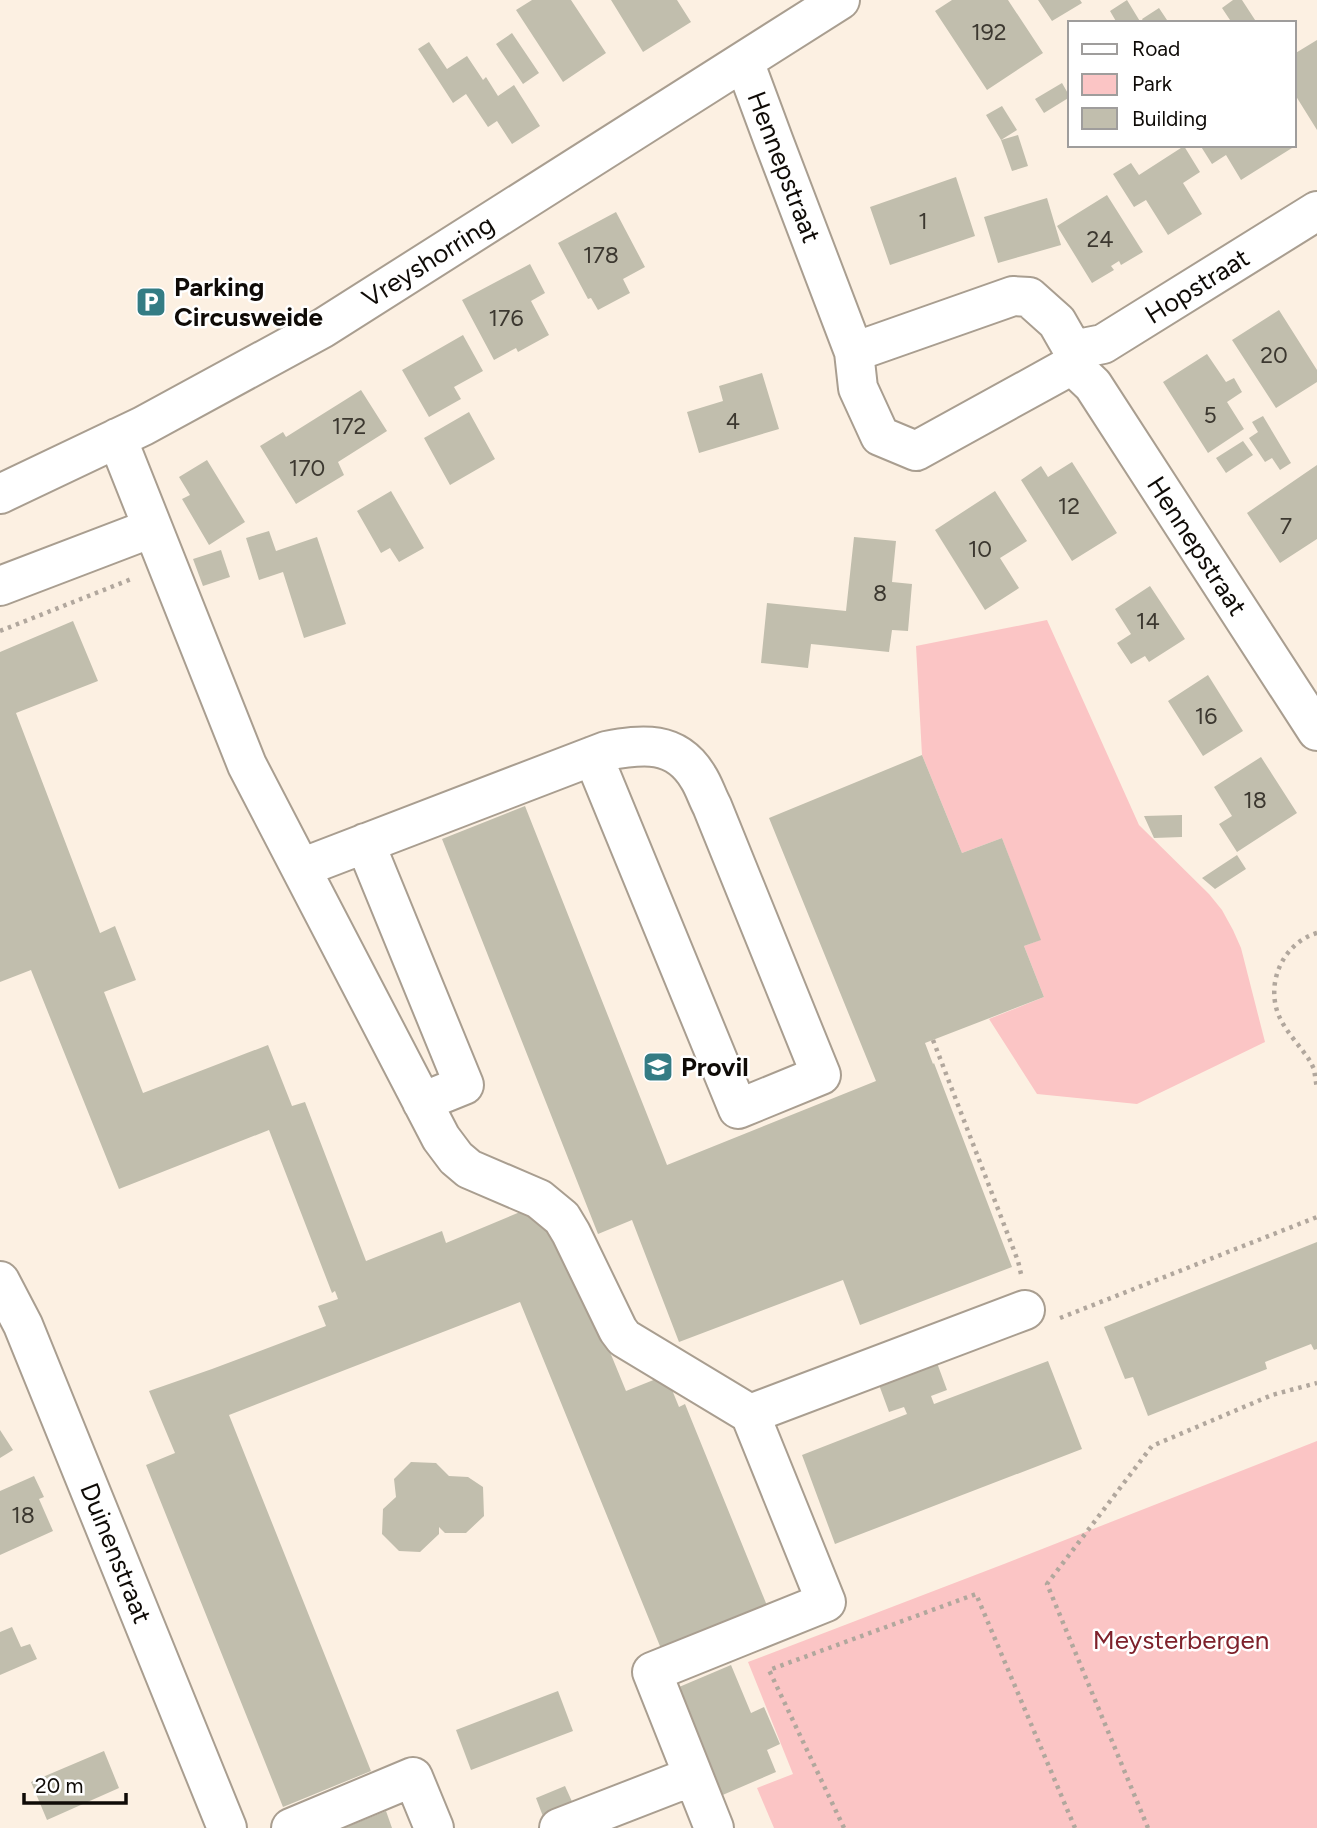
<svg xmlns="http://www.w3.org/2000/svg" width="1317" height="1828" viewBox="0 0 1317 1828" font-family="Figtree,sans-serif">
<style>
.green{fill:#fbc5c5}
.building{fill:#c1bead}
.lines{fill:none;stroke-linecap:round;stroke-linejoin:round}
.minor-casing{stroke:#a99e90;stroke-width:42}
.path{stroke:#b1a79d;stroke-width:4.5;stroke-dasharray:3.5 5;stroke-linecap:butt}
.minor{stroke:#fff;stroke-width:38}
.labels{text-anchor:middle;stroke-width:5;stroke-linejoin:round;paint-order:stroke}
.number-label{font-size:23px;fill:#3c3830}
.street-label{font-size:26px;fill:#0f0b07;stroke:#fff}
.poi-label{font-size:26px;font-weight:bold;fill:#0f0b07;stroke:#fff;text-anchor:start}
.park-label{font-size:26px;fill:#7e212b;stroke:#fff}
</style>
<rect width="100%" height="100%" fill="#fcf0e2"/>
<path class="green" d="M1047 620 1139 825 1209 894 1222 910 1233 930 1241 948 1265 1042 1137 1104 1037 1094 989 1019 1044 997 1024 946 1040 940 1002 838 962 853 922 755 916 646Z
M1317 1441V1828H774L757 1788 793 1774 748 1662 1004 1564Z"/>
<path class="building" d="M532 0H571L606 53 563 82 516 10Z
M611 0H677L691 22 643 52Z
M952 0H1008L1043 53 987 90 935 11Z
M1038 0H1080L1082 3 1052 21Z
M1127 0 1141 23H1117L1110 11Z
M1233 0H1242L1257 23H1232L1222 8Z
M1159 8 1169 23H1144L1142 19Z
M512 33 539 73 523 84 496 44Z
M1317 40V130L1294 93V54Z
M429 42 447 69 467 56 483 80 486 77 498 96 514 85 540 126 512 144 497 121 488 127 466 94 453 103 418 49Z
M1062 83 1070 97 1044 113 1035 99Z
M1002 106 1017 130 1001 140 986 115Z
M1018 135 1028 166 1012 171 1001 140Z
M1200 145H1290L1292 148 1241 180 1226 155 1212 164Z
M1184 146 1200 172 1183 183 1202 214 1168 235 1146 200 1134 207 1113 174 1131 163 1139 175Z
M956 177 975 236 890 265 870 207Z
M1107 195 1143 252 1121 265 1119 261 1111 266 1114 270 1092 283 1057 226Z
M1047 198 1061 245 998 263 984 217Z
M616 212 645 267 623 279 630 293 598 310 591 298 588 299 558 243Z
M530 264 545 293 531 301 549 335 518 352 516 348 494 360 462 300Z
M1279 310 1317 370V382L1276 408 1232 340Z
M463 335 483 371 454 387 461 399 429 417 402 370Z
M1207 354 1226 382 1234 378 1242 392 1227 402 1244 429 1208 453 1163 382Z
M762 373 779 429 699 453 687 412 723 401 719 386Z
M361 390 387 431 338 462 344 475 296 504 260 446 283 432 286 437Z
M469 412 495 459 450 485 424 438Z
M1263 416 1291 463 1280 470 1272 458 1265 462 1249 438 1258 432 1252 422Z
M1243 441 1253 455 1226 473 1216 458Z
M207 460 245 522 209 545 182 499 190 495 179 477Z
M1072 462 1117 533 1072 561 1021 480 1041 466 1048 477Z
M1317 465V539L1280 563 1247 513Z
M391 491 424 548 399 562 390 548 381 553 357 511Z
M995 491 1027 541 1000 558 1019 588 985 610 935 530Z
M269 531 276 551 317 537 346 624 304 638 283 572 259 580 246 538Z
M854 537 896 541 892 582 912 584 908 631 892 630 889 652 811 644 808 668 761 663 767 603 846 611Z
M221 550 230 577 203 586 193 559Z
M1150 586 1185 639 1149 662 1145 656 1131 664 1117 643 1131 634 1115 609Z
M73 621 98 681 16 713 100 933 115 926 136 980 104 992 143 1093 268 1045 292 1106 305 1102 366 1261 442 1231 446 1243 520 1212H545L559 1228 626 1391 666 1375 679 1407 685 1404 770 1613 664 1656 520 1302 229 1415 371 1771 283 1807 146 1465 175 1453 149 1391 212 1369 326 1326 318 1306 338 1299 335 1291 332 1293 269 1130 119 1189 31 970 0 982V652Z
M1208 675 1243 731 1203 756 1168 701Z
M922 755 962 853 1002 838 1041 940 1024 946 1044 997 925 1043 933 1064 934 1063 1012 1267 860 1325 843 1280 679 1342 632 1220 598 1234 442 839 525 806 667 1165 876 1081 769 818Z
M1261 757 1297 813 1237 852 1219 824 1232 816 1214 787Z
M1182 815V837L1154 838 1144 816Z
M1237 855 1246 869 1215 889 1202 878Z
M1317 1242V1349L1314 1350 1311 1344 1265 1362 1267 1369 1148 1416 1133 1377 1125 1379 1104 1327Z
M933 1352 947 1390 931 1396 934 1404 1048 1361 1082 1449 835 1544 802 1455 907 1414 904 1407 889 1412 875 1374Z
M0 1430 13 1450 0 1458Z
M411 1462 436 1463 449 1476 468 1477 483 1487 484 1516 466 1533H445L439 1527V1534L420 1552 399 1551 382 1534 383 1509 396 1497 394 1479Z
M34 1476 44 1497 39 1499 53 1531 0 1555V1491Z
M12 1627 21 1647 30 1644 37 1659 0 1675V1632Z
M731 1665 751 1713 764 1707 780 1744 767 1750 776 1772 718 1797 672 1690Z
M558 1691 573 1731 471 1770 456 1730Z
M104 1751 119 1788 47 1820 31 1782Z
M565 1786 574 1806 544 1819 536 1798Z
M386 1811 392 1828H344Z"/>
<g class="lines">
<g class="minor-casing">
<path id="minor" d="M744 61 774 142 854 352 858 388 880 436 916 451 1072 365 1073 350 1057 322 1029 297 1013 296 854 352
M1073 350 1103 344 1317 211
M1072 365 1093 385 1317 731
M117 438 247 765 441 1138 456 1158 469 1169 539 1199 562 1218 571 1233 618 1330 624 1338 750 1414 1025 1310
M0 494 143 426 323 328 840 0
M0 586 152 528
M365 843 464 1085 422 1102
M301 868 606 751C642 744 676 740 698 777 704 786 707 797 712 806L821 1075 738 1109 593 756
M0 1281 23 1325 227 1828
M291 1828 413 1777 434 1828
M559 1828 693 1776
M714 1828 652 1672 826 1602 750 1414"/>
</g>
<path class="path" d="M0 631 134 578
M1317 933C1283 943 1265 983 1279 1016 1286 1032 1301 1047 1310 1061L1314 1069 1317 1089
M933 1040 1018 1261 1021 1274
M1060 1318 1317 1217
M844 1828 769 1670 976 1594 1075 1828
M1148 1828 1047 1584 1152 1446 1272 1395 1317 1383"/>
<use href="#minor" class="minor"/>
</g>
<defs>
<g id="parking-square" transform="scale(1.575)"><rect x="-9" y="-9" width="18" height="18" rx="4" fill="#347c84" stroke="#fff"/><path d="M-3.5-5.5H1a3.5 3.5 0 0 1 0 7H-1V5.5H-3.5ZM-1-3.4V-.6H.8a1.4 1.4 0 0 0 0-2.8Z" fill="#fff"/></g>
<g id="school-square" transform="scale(1.575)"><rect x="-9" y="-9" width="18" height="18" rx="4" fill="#347c84" stroke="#fff"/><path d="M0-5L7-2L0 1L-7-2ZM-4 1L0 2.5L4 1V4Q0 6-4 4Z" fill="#fff"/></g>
</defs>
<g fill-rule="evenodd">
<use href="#parking-square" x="151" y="302"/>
<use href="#school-square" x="658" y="1067"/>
</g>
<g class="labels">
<g class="number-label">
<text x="989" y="40">192</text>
<text x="923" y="229">1</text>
<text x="1100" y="247">24</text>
<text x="601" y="263">178</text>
<text x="506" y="326">176</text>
<text x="1274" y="363">20</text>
<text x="1210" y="423">5</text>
<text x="733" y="429">4</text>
<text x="349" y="434">172</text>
<text x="307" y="476">170</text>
<text x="1069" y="514">12</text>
<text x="1286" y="534">7</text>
<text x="980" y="557">10</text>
<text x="880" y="601">8</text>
<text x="1148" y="629">14</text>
<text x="1206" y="724">16</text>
<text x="1255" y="808">18</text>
<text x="23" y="1523">18</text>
</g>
<g class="street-label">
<text transform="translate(784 167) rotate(69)" y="9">Hennepstraat</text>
<text transform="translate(428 261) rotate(-32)" y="9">Vreyshorring</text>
<text transform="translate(1197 286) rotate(-32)" y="9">Hopstraat</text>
<text transform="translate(1197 546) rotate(57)" y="9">Hennepstraat</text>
<text transform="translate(116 1553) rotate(68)" y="9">Duinenstraat</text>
</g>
<g class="poi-label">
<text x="174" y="296">Parking<tspan x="174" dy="30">Circusweide</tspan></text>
<text x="681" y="1076">Provil</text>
</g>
<g class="park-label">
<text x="1181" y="1649">Meysterbergen</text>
</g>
</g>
<rect x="1068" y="21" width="228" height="126" fill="#ffffff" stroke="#9f9d9c" stroke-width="2"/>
<rect x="1082" y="44" width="35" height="10" fill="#ffffff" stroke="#9f9d9c" stroke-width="2"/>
<text x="1132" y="56" font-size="21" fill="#0f0b07">Road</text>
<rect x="1082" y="74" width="35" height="21" fill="#fbc5c5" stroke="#9f9d9c" stroke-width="2"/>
<text x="1132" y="91" font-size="21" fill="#0f0b07">Park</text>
<rect x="1082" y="108" width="35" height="21" fill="#c1bead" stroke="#9f9d9c" stroke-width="2"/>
<text x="1132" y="126" font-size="21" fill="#0f0b07">Building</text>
<path d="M24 1793v10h102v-10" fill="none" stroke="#0f0b07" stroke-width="3.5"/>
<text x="35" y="1793" font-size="21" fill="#0f0b07" stroke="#ffffff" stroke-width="5" paint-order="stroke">20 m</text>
</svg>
